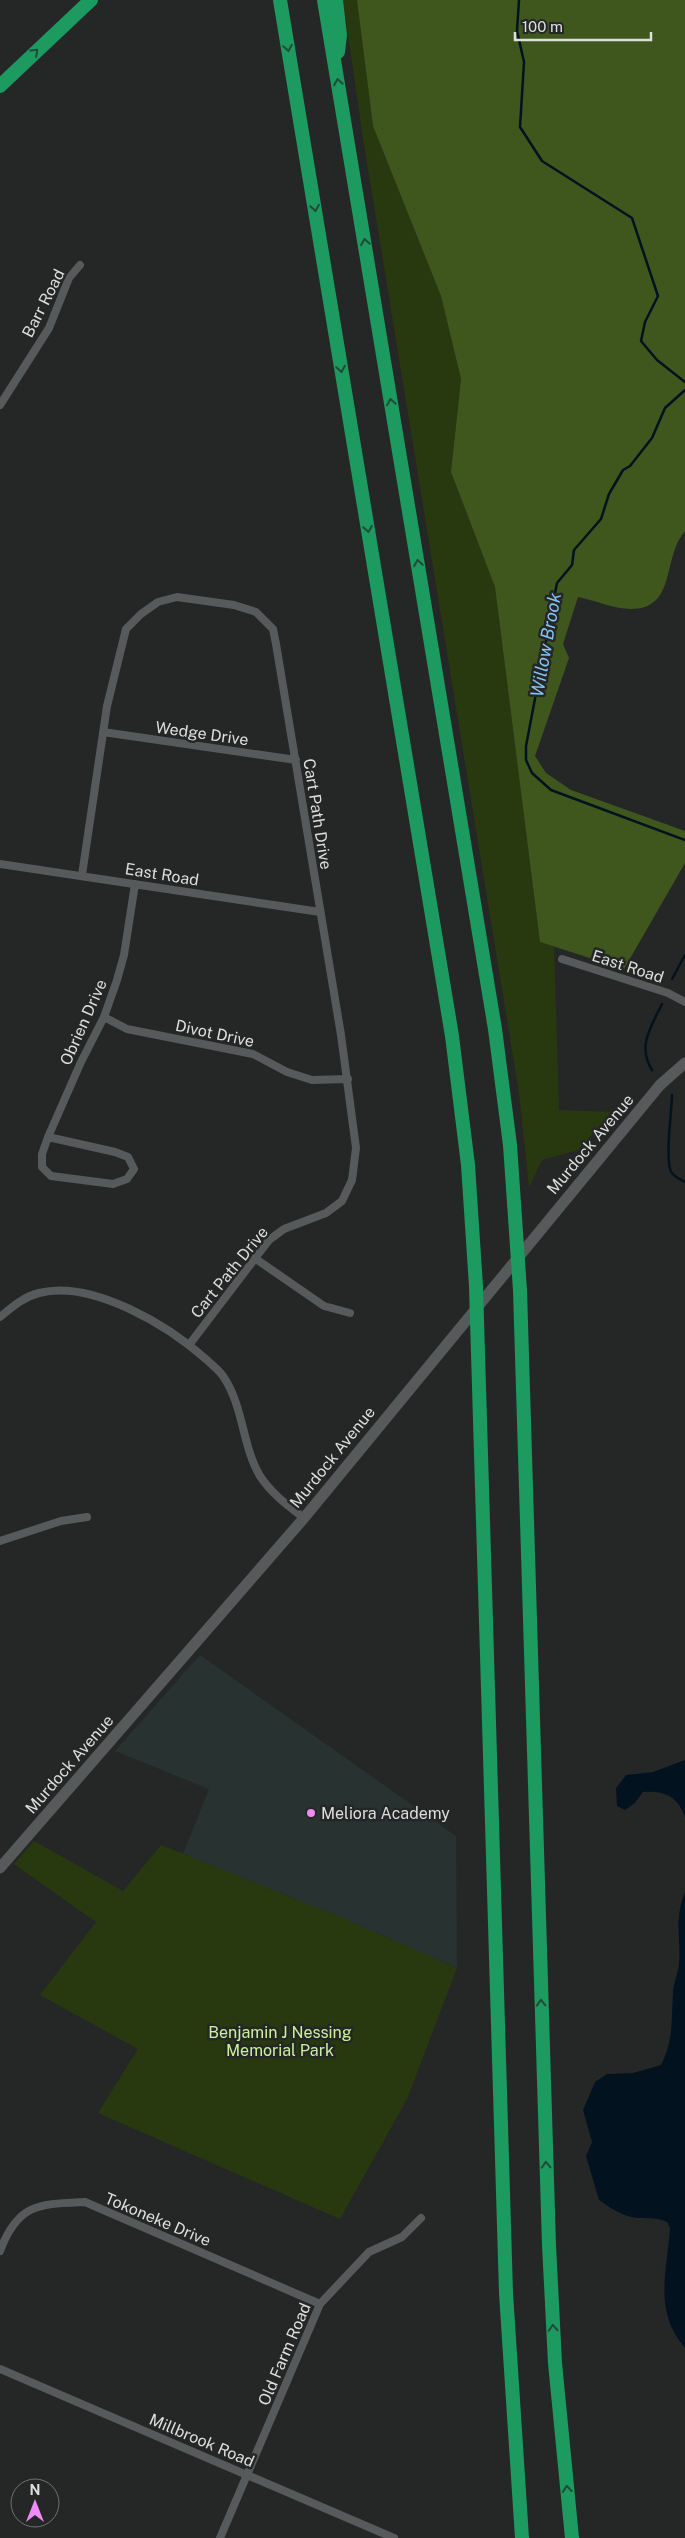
<svg xmlns="http://www.w3.org/2000/svg" width="685" height="2538" viewBox="0 0 685 2538" font-family="'Public Sans',sans-serif">
<style>
.built{fill:#283231}
.green{fill:#28390f}
.forest{fill:#3f571d}
.water{fill:#02131f}
.lines{fill:none;stroke-linecap:round;stroke-linejoin:round}
.stream{stroke:#02131f;stroke-width:2.5}
.minor{stroke:#575a5a;stroke-width:8}
.secondary{stroke:#575a5a;stroke-width:11}
.motorway{stroke:#1d9a5f;stroke-width:14}
.oneway{stroke:#234a38}
.poi-dot{fill:#ee8bf8;stroke:#252727;stroke-width:2}
.labels{text-anchor:middle;stroke-width:5;stroke-linejoin:round;paint-order:stroke}
.street-label{font-size:16px;fill:#dddfdf;stroke:#252727}
.poi-label{font-size:16px;fill:#dddfdf;stroke:#252727;text-anchor:start}
.park-label{font-size:16px;fill:#caf19b;stroke:#252727}
.water-label{font-size:18px;font-style:italic;fill:#84c6f5;stroke:#252727}
</style>
<rect width="100%" height="100%" fill="#252727"/>
<path class="built" d="M200 1655 456 1836 457 1968 345 1919 183 1854 209 1789 115 1751Z"/>
<path class="green" d="M343 0H357L373 126 441 296 461 379 451 472 495 587 540 942 554 947 559 1110 613 1112 578 1150 542 1160 529 1187 519 1093 363 138Z
M34 1841 123 1891 161 1845 345 1919 457 1968 407 2099 340 2219 98 2113 138 2049 40 1995 96 1922 14 1864Z"/>
<path class="forest" d="M357 0H685V531C662 557 677 609 631 609 613 609 595 600 578 597L563 644 569 658 535 756 546 773 571 790 685 831V863L624 969 540 942 495 587 451 472 461 379 441 296 373 126Z"/>
<path class="water" d="M685 1760V1817C678 1796 663 1790 643 1792L635 1803 625 1810 617 1806 616 1788 626 1775 653 1772Z
M685 1892V2348C653 2311 667 2272 670 2228L667 2222C655 2216 644 2220 631 2217 619 2214 609 2207 599 2200L586 2156 592 2142 583 2110 595 2082 607 2074 633 2073 661 2065C674 2039 671 2021 673 1994 673 1984 678 1974 679 1964 681 1938 674 1918 685 1892Z"/>
<g class="lines">
<path class="stream" d="M519 0 517 31 524 62 520 127 542 161 632 218 658 296 645 322 641 341 657 360 685 382
M685 390 665 408 652 438 630 466 623 470 609 494 601 519 574 550 572 565 557 583 526 746V760L532 773 551 790 685 840
M672 979 685 955
M652 1070C637 1046 651 1027 662 1004
M672 1095C672 1110 664 1164 672 1173 675 1177 681 1180 685 1182"/>
<path class="minor" d="M0 405 49 328 69 278 80 265
M103 732 296 760
M0 864 320 912
M82 875 107 706 126 629 141 614 158 602 177 597 234 605 256 612 273 629 276 644 341 1035 356 1148 352 1180 342 1201 326 1213 284 1229 269 1240 189 1345
M562 959 668 993 685 1002
M104 1017 127 1029 253 1054 287 1072 312 1080 348 1079
M48 1137 115 1152 128 1157 134 1169 127 1179 113 1184 51 1176 42 1167V1154L48 1137 81 1062 104 1017 117 980 124 955 135 884
M256 1259 324 1306 350 1313
M0 1317C12 1307 23 1297 39 1293 92 1279 169 1326 207 1360 212 1365 219 1370 223 1376 244 1407 242 1446 260 1476 271 1493 287 1505 304 1518
M0 1541 61 1521 87 1517
M0 2251C18 2203 39 2204 85 2202L320 2304
M0 2369 394 2538
M220 2538 320 2304 369 2252 402 2237 421 2218"/>
<path class="secondary" d="M0 1868 304 1518 660 1085 685 1063"/>
<path class="motorway" d="M280 0 452 1036 468 1165 476 1286 506 2293 522 2538
M324 0 495 1029 510 1145 520 1290 549 2245 555 2363 572 2538
M336 0 340 35 338 52
M0 86 91 0"/>
</g>
<defs><path id="oneway-chevron" d="M-2-3.5L2.5 0L-2 3.5" fill="none" stroke-width="1.6" stroke-linecap="round" stroke-linejoin="round" transform="scale(1.25)"/></defs>
<g class="oneway">
<use href="#oneway-chevron" transform="translate(288 48) rotate(81)"/>
<use href="#oneway-chevron" transform="translate(35 52) rotate(-43)"/>
<use href="#oneway-chevron" transform="translate(338 82) rotate(-99)"/>
<use href="#oneway-chevron" transform="translate(315 208) rotate(81)"/>
<use href="#oneway-chevron" transform="translate(365 242) rotate(-99)"/>
<use href="#oneway-chevron" transform="translate(341 369) rotate(81)"/>
<use href="#oneway-chevron" transform="translate(391 402) rotate(-99)"/>
<use href="#oneway-chevron" transform="translate(368 529) rotate(81)"/>
<use href="#oneway-chevron" transform="translate(418 563) rotate(-99)"/>
<use href="#oneway-chevron" transform="translate(541 2003) rotate(-92)"/>
<use href="#oneway-chevron" transform="translate(546 2165) rotate(-92)"/>
<use href="#oneway-chevron" transform="translate(553 2328) rotate(-93)"/>
<use href="#oneway-chevron" transform="translate(567 2489) rotate(-96)"/>
</g>
<circle class="poi-dot" cx="311" cy="1813" r="5"/>
<g class="labels">
<g class="street-label">
<text transform="translate(43 303) rotate(-63)" y="6">Barr Road</text>
<text transform="translate(202 733) rotate(8)" y="6">Wedge Drive</text>
<text transform="translate(318 814) rotate(81)" y="6">Cart Path Drive</text>
<text transform="translate(162 874) rotate(9)" y="6">East Road</text>
<text transform="translate(628 966) rotate(18)" y="6">East Road</text>
<text transform="translate(83 1022) rotate(-66)" y="6">Obrien Drive</text>
<text transform="translate(215 1033) rotate(12)" y="6">Divot Drive</text>
<text transform="translate(590 1144) rotate(-50)" y="6">Murdock Avenue</text>
<text transform="translate(229 1272) rotate(-51)" y="6">Cart Path Drive</text>
<text transform="translate(332 1457) rotate(-51)" y="6">Murdock Avenue</text>
<text transform="translate(69 1764) rotate(-49)" y="6">Murdock Avenue</text>
<text transform="translate(158 2219) rotate(23)" y="6">Tokoneke Drive</text>
<text transform="translate(284 2354) rotate(-67)" y="6">Old Farm Road</text>
<text transform="translate(202 2440) rotate(23)" y="6">Millbrook Road</text>
</g>
<g class="poi-label">
<text x="321" y="1819">Meliora Academy</text>
</g>
<g class="park-label">
<text x="280" y="2038">Benjamin J Nessing<tspan x="280" dy="18">Memorial Park</tspan></text>
</g>
<g class="water-label">
<text transform="translate(546 645) rotate(-80)" y="6">Willow Brook</text>
</g>
</g>
<g transform="translate(35 2503)"><circle r="24" fill="#252727" stroke="#6f7171"/>
<path d="M0-4L9 19L0 12L-9 19Z" fill="#ee8bf8"/>
<text y="-8" font-size="14" font-weight="bold" text-anchor="middle" fill="#dddfdf">N</text>
</g>
<path d="M515 32v8h136v-8" fill="none" stroke="#dddfdf" stroke-width="2.5"/>
<text x="522" y="32" font-size="15" fill="#dddfdf" stroke="#252727" stroke-width="4" paint-order="stroke">100 m</text>
</svg>
